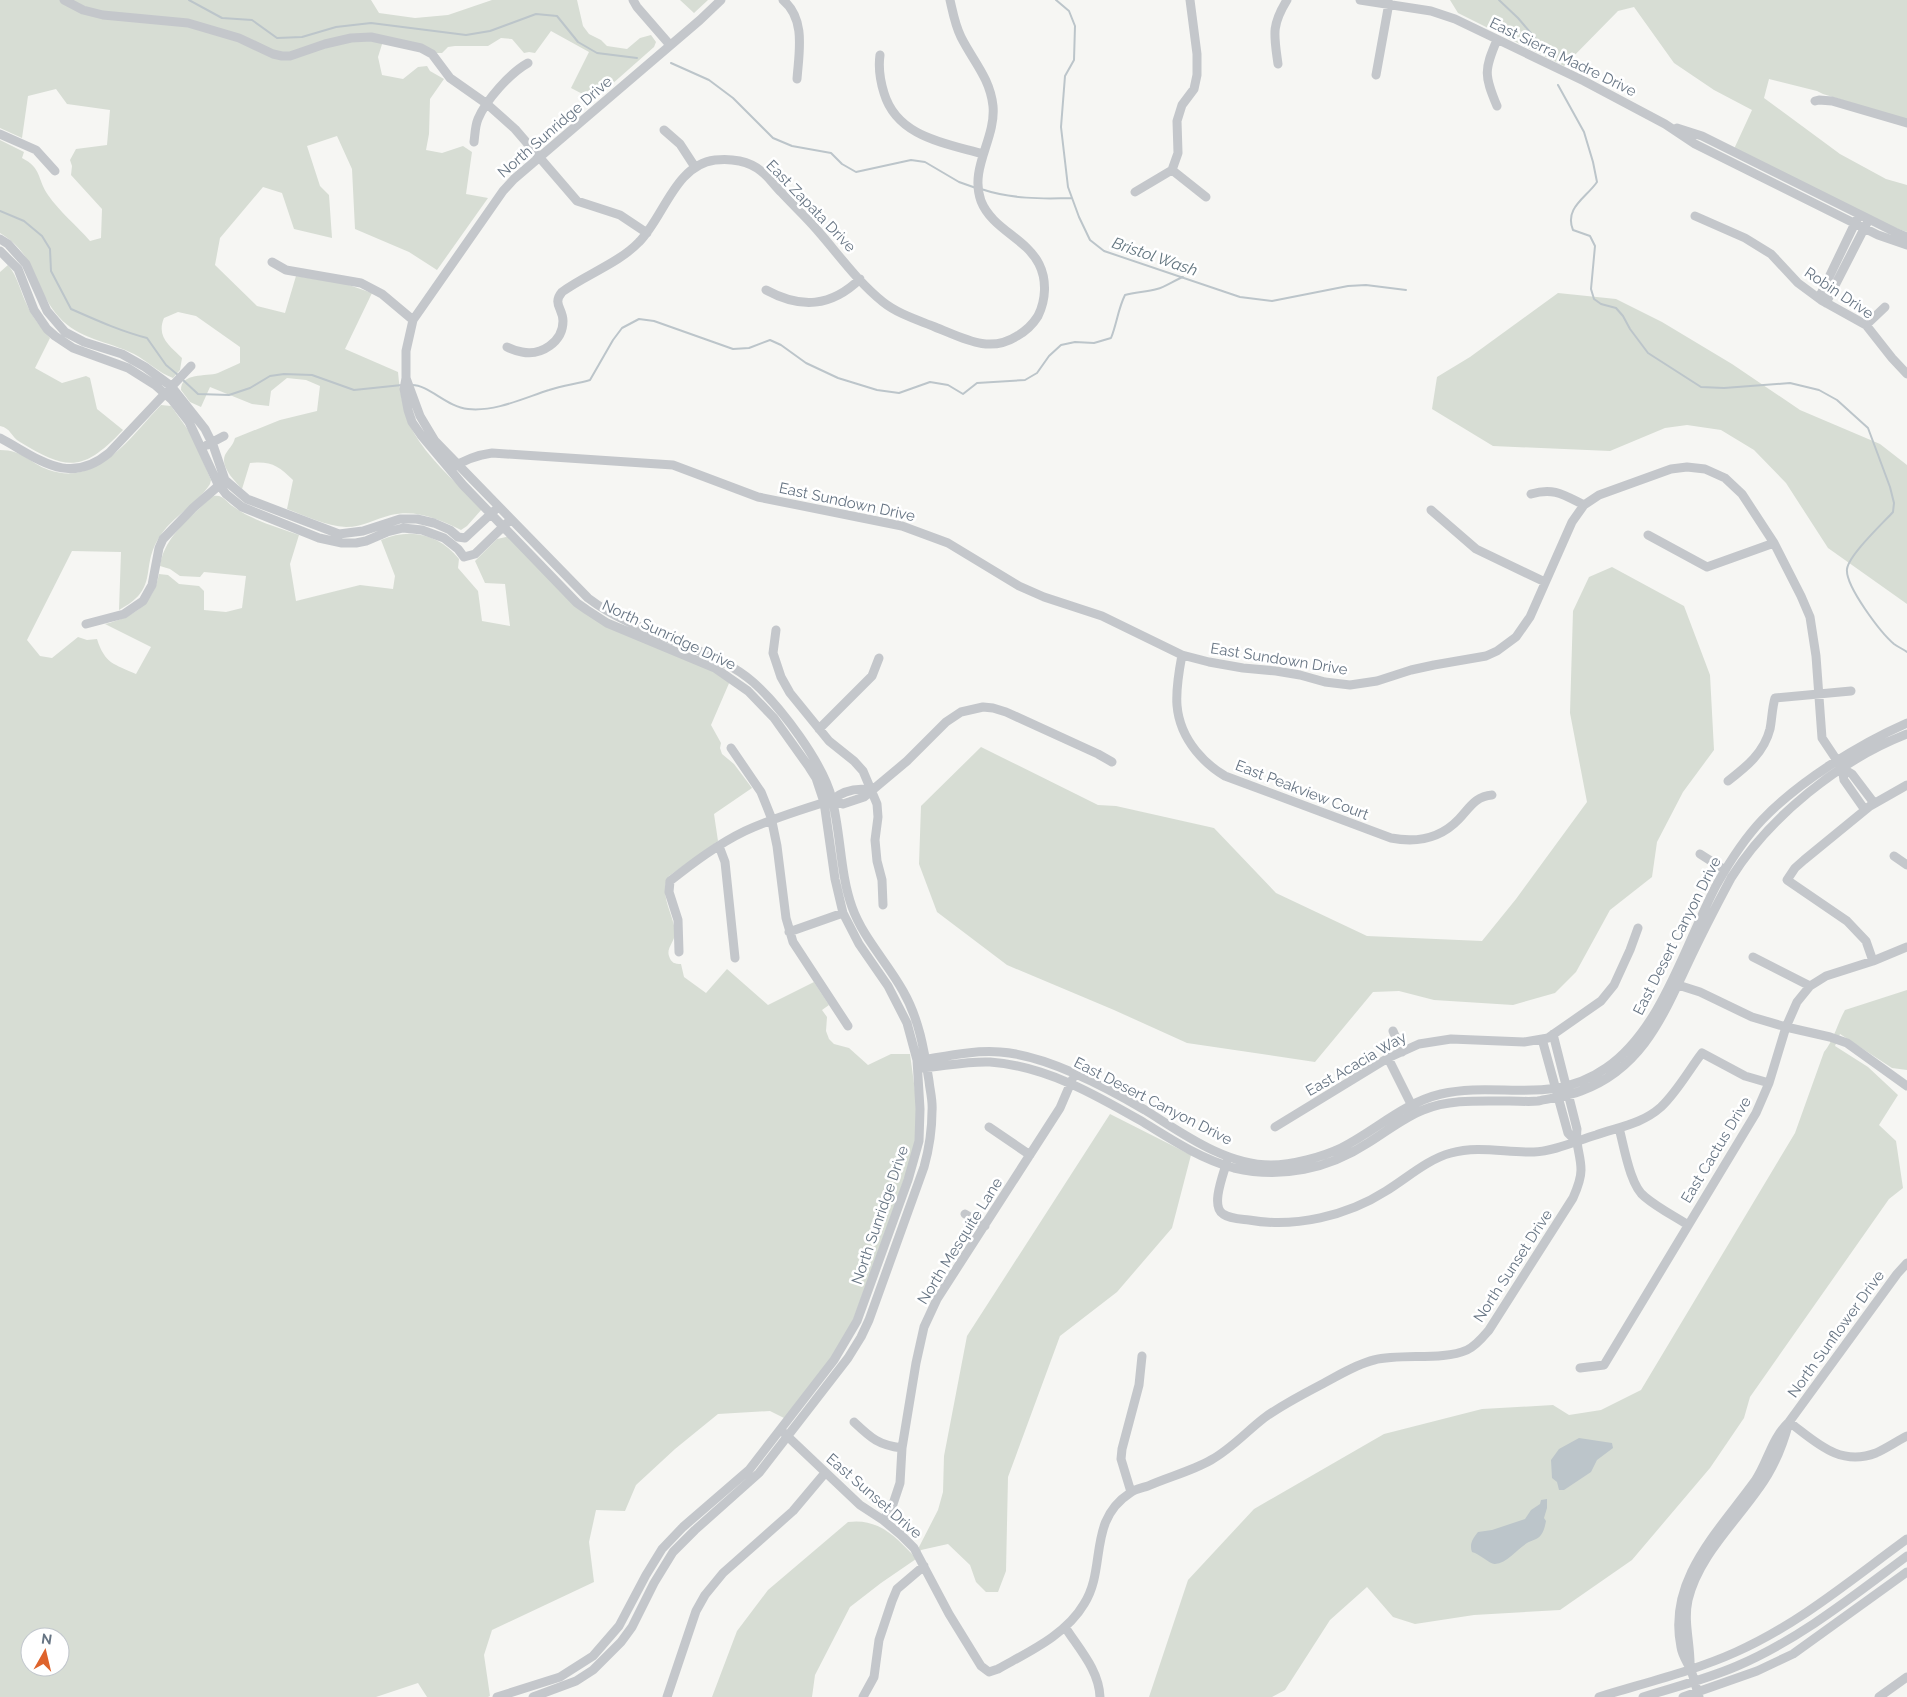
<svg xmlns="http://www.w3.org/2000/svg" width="1907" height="1697" viewBox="0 0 1907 1697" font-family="Raleway,sans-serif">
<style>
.green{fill:#d7ddd4;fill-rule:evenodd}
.water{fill:#bcc5ca}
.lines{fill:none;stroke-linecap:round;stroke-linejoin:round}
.stream{stroke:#bcc5ca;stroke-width:2}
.minor{stroke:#c4c7cb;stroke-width:9}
.labels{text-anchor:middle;stroke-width:5;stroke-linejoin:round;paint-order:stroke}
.street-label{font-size:15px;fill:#667483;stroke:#fff}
.water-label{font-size:16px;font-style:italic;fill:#62757f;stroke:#fff}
</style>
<rect width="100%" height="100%" fill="#f6f6f3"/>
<path class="green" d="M0 0H371L379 13 415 18 448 15 492 0H577L583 26 589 34 601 40 607 46 627 49 640 38 651 35 656 42 654 47 594 100 571 88 589 52 551 31 535 53 529 52 524 53 512 39 501 38 488 46H455L448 47 442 53H434L383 41 378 57 382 75 403 79 418 67 427 66 430 71 444 79 430 99 429 134 426 150 442 153 463 146 472 152 466 194 488 198 437 270 409 252 355 229 352 169 337 136 307 146 320 186 329 195 332 238 294 229 282 193 263 187 220 238 215 265 257 306 285 313 296 276 346 284 372 293 345 349 398 372C400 396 405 421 419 441 436 466 461 487 482 509L467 526 461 530C439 519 416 509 391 515 375 519 363 527 346 527 326 526 306 516 287 509L293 480C278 466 272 461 250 463L242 489C235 481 220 467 225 455 228 449 233 446 235 438L280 420 317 411 320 386 306 380 287 378 271 391 269 406 252 404 210 387 201 407 190 402 181 390C181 372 206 377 218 373 225 370 233 366 240 363V347L196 316 178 312 164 318C156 337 170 346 182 358L180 370 173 378C159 373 147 361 134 354 108 341 78 339 59 317 33 288 39 257 0 233V140L24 152 22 158C42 168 37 179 48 195 59 211 77 226 90 241L101 238 102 209 71 175 72 166 70 160 76 149 107 145 110 110 67 104 56 89 28 96 22 138 0 128Z
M680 0H708L694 13Z
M1450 0H1907V120L1823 94 1817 91 1769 79 1764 98 1840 154 1886 179 1907 185V232L1887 225 1734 149 1752 110 1714 90 1674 63 1634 7 1618 11 1564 66 1458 13Z
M8 265C18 277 20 291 27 305 32 317 41 327 50 338L35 368 62 383 86 376 90 378 97 409 123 430C83 472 68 471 20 442 11 437 11 428 0 426V272Z
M1558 293 1616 299 1662 322 1732 364 1800 410 1880 444 1907 465V604L1828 548 1786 483 1754 450 1721 430 1687 425 1665 428 1610 451 1493 446 1432 409 1437 377 1470 357Z
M161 405 171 406 191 434 211 480 210 484C196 506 169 518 157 541 141 570 159 589 119 610L121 552 72 551 27 640 40 656 52 658 78 637 87 640 97 639C105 664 114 664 136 674L151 647 105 624C133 617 153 605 159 574L168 575 179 584 199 586 204 591V610L226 612 242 608 246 576 204 572 200 577 180 576 170 569 160 566C164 536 192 517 211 497 222 492 226 502 234 507 253 521 278 527 299 535L290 564 296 601 360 585 393 589 395 576 381 540C411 527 440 535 459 559L458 568 478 591 482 621 510 626 505 584 485 583 475 561 497 539 506 537 508 535 572 601 707 668 730 681 711 725 721 743 720 748 722 754 734 764 752 788 714 814 718 841 669 876C658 893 673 913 675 931 676 941 666 947 669 956 671 963 675 964 681 964L684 977 706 993 727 969 768 1005 814 982 829 1005 822 1010 827 1017 826 1031 829 1039 834 1044 849 1048 868 1065 891 1054H910L918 1113 916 1146 847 1337 786 1419 770 1411 718 1414 675 1449 636 1485 625 1511 596 1510 589 1542 594 1582 492 1630 484 1655 490 1696 488 1697H427L418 1683 376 1697H0V450C24 450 29 463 49 470 98 487 131 436 161 405ZM30 1637H60V1667H30Z
M1612 567 1684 606 1710 675 1714 750 1683 792 1657 842 1652 877 1610 910 1576 972 1555 993 1513 1005 1434 1000 1399 991 1373 992 1315 1062 1187 1043 1114 1010 1007 965 937 912 919 864 921 806 981 747 1098 805 1116 806 1214 828 1276 893 1367 936 1482 941 1516 899 1587 802 1570 713 1573 611 1589 577Z
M1907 990V1070L1892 1068 1840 1034 1835 1046 1868 1067 1898 1095 1879 1125 1896 1141 1903 1188 1889 1199 1750 1397 1744 1418 1710 1468 1632 1560 1560 1610 1474 1615 1415 1624 1393 1617 1367 1587 1330 1620 1285 1690 1272 1697H1149L1188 1580 1254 1509 1384 1434 1482 1409 1553 1405 1569 1415 1601 1410 1641 1390 1795 1133 1824 1052C1834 1040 1837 1024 1845 1010Z
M1110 1114 1191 1155 1172 1228 1117 1292 1060 1336 1008 1477 1006 1571 998 1592H986L976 1582 970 1565 948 1544 921 1550 916 1559 881 1583 850 1607 815 1675 812 1697H712L737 1631 768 1590 848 1522C877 1518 894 1535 913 1555L919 1547 938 1510 943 1492 944 1456 967 1336Z"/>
<path class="water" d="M1579 1438 1612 1443 1613 1448 1597 1460 1591 1472 1564 1490H1559L1557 1482 1552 1478 1551 1460 1559 1449Z
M1547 1499V1508L1544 1518 1546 1521C1545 1526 1544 1531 1541 1535 1537 1540 1532 1540 1527 1543 1517 1549 1507 1563 1495 1564 1491 1565 1480 1554 1472 1552 1469 1544 1473 1538 1478 1532L1492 1530 1525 1519 1531 1510 1540 1504 1541 1500Z"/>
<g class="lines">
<path class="stream" d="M189 0 222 18 252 20 277 38 302 37 336 27 371 23 466 35 490 31 536 14 557 16 578 42 597 53 637 58
M1056 0 1069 11 1075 26 1074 60 1065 76 1061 127 1068 187 1079 217 1090 240 1104 251 1240 297 1272 301 1348 286 1366 285 1406 290
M1499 0 1518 18 1541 45
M671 63 709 80 733 98 773 138 792 146 831 153 842 164 856 172 911 160 925 162 959 182 976 188
M1558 85 1584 132 1593 162 1597 182C1586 198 1564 208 1573 230L1590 236 1595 246 1591 289 1594 299 1601 304 1616 308 1623 316 1630 329 1648 353 1701 387 1724 388 1790 383 1819 390 1837 400 1868 428 1890 487 1894 503 1893 512C1882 524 1849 555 1847 569 1845 586 1881 633 1894 644 1898 647 1903 649 1907 652
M981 189C1011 199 1041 199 1072 198
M0 211 24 221 42 236 50 249 51 271 71 309C96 320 120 331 147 338L166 365 178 375
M183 380 198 394 229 395 250 388 270 376 284 374 312 375 354 390 402 385
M412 385C429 385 447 407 468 409 495 412 524 398 549 390 563 385 577 384 590 380L613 340 622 328 639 319 654 321 733 349 749 348 770 340 781 345 806 363 838 378 877 390 899 393 930 382 948 385 963 394 977 383 1025 380 1037 373 1049 356 1061 345 1075 342 1094 343 1111 338C1117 323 1118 309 1125 295 1136 292 1147 292 1157 289 1165 287 1175 280 1183 277"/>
<path class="minor" d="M64 0 83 10 103 15 188 23 239 38 273 54 282 56H290L325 44 351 38 371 37 421 48 432 54 450 78 487 104 515 129 577 201 620 215 647 233
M633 0 637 7 670 45
M783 0C806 19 799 52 797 79
M1360 0 1431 11 1455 19 1584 81 1665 124 1695 144 1878 235 1907 245
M880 55C878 69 880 80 884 93 897 137 945 143 983 154
M1278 64C1274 35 1271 26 1287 0
M1376 75 1389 3
M1815 101 1819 100 1832 101 1907 123
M1497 106C1484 75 1484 70 1497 40
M1677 128 1702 136 1897 233 1907 237
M664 130 680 144 695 167
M0 134 36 150 55 171
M474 142C475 135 475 126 478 119 486 100 510 73 528 63
M1172 170 1206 197
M1135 192 1172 170 1178 153 1177 121 1182 105 1194 89 1197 75V54L1190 0
M1695 216 1745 238 1771 254 1798 283 1821 300 1866 325 1892 358 1907 374
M0 239 8 244 26 264 47 311 65 332 84 342 122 354 145 367 171 386 205 429 213 445 225 480 247 499 339 534 363 531 400 519H417L434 523 450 530 458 537 465 538 494 511
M0 251 18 269 34 310 47 329 55 336 73 348 128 368 155 385 172 400 189 422 217 482 226 494 242 507 319 538 342 543H356L366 541 387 532 403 528 422 530 444 538 458 549 464 557 475 554 507 523
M272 262 286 270 361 283 382 294 413 320
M766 290C801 309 831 307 860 279
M1819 298 1857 219
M1826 303 1867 223
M1866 325 1885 307
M507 347C511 349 517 351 522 352 541 356 563 342 563 321 563 308 552 304 562 292 585 275 619 263 639 242 664 217 675 165 715 160 731 158 749 161 761 171 768 176 774 185 781 192 793 205 806 217 818 231 839 255 858 282 883 302 898 314 918 320 935 327 963 338 989 354 1017 336 1026 331 1033 324 1038 316 1046 300 1047 280 1039 264 1026 238 992 229 981 201 969 168 996 139 993 106 990 78 973 61 961 37 955 25 953 13 950 0
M406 378 420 416 435 441 588 598C618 621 655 633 690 647 711 656 735 666 753 682 781 707 823 763 832 799 841 834 840 874 852 907 863 938 887 962 903 991 919 1019 924 1049 929 1081 930 1091 933 1101 932 1111 932 1130 929 1149 924 1167L869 1320 861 1337 848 1358 759 1473 695 1530 673 1552 654 1583 632 1627 621 1642 593 1670 576 1681 533 1697
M0 438C38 458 68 487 109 453L191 366
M207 445 224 436
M450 469C464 460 476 455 492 453L673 465 758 497 902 526 948 543 1019 586 1044 597 1102 616 1182 655 1209 662 1243 668 1276 671 1300 675 1325 682 1350 685 1377 681 1411 670 1434 665 1486 656 1497 651 1516 637 1530 617 1572 522 1584 505 1599 495 1671 469 1687 467 1705 469 1725 478 1742 494 1774 543 1801 596 1810 617 1816 656 1822 738 1842 768 1844 780 1865 810
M1531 494C1554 487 1564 495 1584 505
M1431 510 1476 549 1545 582
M1648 535 1707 567 1774 543
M86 624 124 614 143 601 152 585 159 548 163 539 193 508 224 481
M776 630 773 653 781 677 790 693 829 741 854 761 863 771 877 804 878 817 875 840 877 861 882 880 883 905
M1182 655C1175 692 1171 720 1196 751 1205 762 1213 769 1225 776L1391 838C1417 843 1441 838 1459 819 1470 807 1476 796 1492 795
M819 729 872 676 879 658
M731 748 761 792 771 817 777 846 786 918 793 942 848 1026
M1842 768 1852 774 1874 803
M1728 781C1746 767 1764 753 1770 729 1772 719 1772 708 1775 698L1851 691
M832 800 843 804 864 797 907 761 946 722 961 712 983 707 993 708 1006 712 1098 754 1112 762
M719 846 725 862 735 958
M1700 854 1725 870
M1894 856 1907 865
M789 932 843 913
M679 952 678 920 669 892 670 881C693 863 718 844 745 831 773 818 803 809 832 800 843 791 857 788 870 790
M1753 957 1810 986
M1873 961 1866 941 1847 921 1787 880 1795 868 1804 860 1870 806 1907 785
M1673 981 1678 985 1700 992 1752 1017 1786 1027 1830 1037 1847 1043 1907 1086
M1393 1031 1402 1052
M1542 1039 1568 1133 1576 1141
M1388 1058 1414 1110
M922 1060C947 1056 974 1050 1000 1052 1045 1055 1106 1087 1145 1110 1182 1133 1225 1165 1271 1165 1292 1165 1322 1157 1341 1148 1375 1131 1403 1103 1441 1094 1498 1081 1552 1106 1606 1068 1662 1030 1686 942 1717 884 1730 861 1744 839 1762 820 1798 782 1859 744 1907 723
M922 1068C945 1066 968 1061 990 1062 1046 1066 1096 1095 1143 1122 1172 1140 1201 1159 1234 1168 1282 1179 1328 1169 1368 1143 1386 1132 1403 1118 1423 1110 1450 1099 1480 1101 1509 1101 1519 1101 1529 1102 1538 1101 1552 1098 1568 1096 1581 1091 1641 1069 1662 1018 1687 965 1701 935 1716 906 1731 878 1769 817 1840 760 1907 734
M989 1127 1030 1155
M1275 1127 1388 1058 1419 1044 1451 1039 1524 1042 1548 1038 1601 1001 1614 985 1630 950 1638 928
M1619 1128C1624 1146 1630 1186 1645 1197 1658 1208 1674 1216 1688 1225
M1227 1161C1224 1173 1210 1206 1223 1214 1230 1219 1241 1219 1249 1220 1295 1228 1347 1216 1386 1191 1407 1178 1428 1159 1451 1153 1478 1145 1507 1153 1534 1152 1555 1151 1576 1141 1596 1135 1619 1127 1642 1124 1661 1107 1677 1092 1689 1070 1702 1053L1745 1076 1769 1083
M965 1214 985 1226
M1580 1368 1604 1365 1756 1113 1769 1083 1786 1027 1797 1002 1810 986 1826 976 1873 961 1907 947
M854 1422C871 1438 878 1445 902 1448
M1789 1422C1816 1442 1839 1467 1876 1453 1887 1448 1897 1441 1907 1436
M784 1433 860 1505 883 1520 901 1535 914 1548 949 1614 981 1666 989 1672 998 1669C1028 1652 1066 1635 1084 1604 1107 1568 1087 1521 1130 1493 1135 1489 1142 1488 1148 1486 1168 1477 1192 1471 1211 1460 1231 1449 1246 1432 1264 1418 1283 1404 1305 1393 1326 1382 1341 1374 1357 1364 1374 1360 1402 1353 1442 1361 1467 1350 1476 1346 1483 1337 1489 1330L1573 1198C1577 1189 1581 1179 1581 1170 1581 1155 1575 1145 1577 1129L1553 1034
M1131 1492 1121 1459 1122 1449 1139 1385 1142 1356
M883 1520 892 1507 900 1483 902 1448 916 1363 924 1327 937 1299 1060 1108 1072 1080
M1065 1627C1079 1649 1099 1670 1100 1697
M1690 1668C1691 1645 1683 1623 1688 1600 1698 1557 1735 1523 1759 1488 1773 1469 1783 1445 1789 1422
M497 1697 560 1677 593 1656 619 1626 646 1575 662 1549 683 1527 749 1470 834 1360 857 1321 908 1180 919 1141 920 1109 917 1060 907 1023 888 986 859 944 843 913 835 879 824 802 816 778 809 767 774 718 748 691 715 668 607 623 587 610 577 603 463 485 421 435 412 422 408 410 404 389 406 378V351L413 320 503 191 514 179 700 20 721 0
M667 1697 696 1611 705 1595 723 1573 793 1511 825 1473
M863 1697 874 1677 879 1640 892 1601 897 1589 924 1566
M1599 1697C1644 1683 1694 1671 1736 1652 1799 1624 1852 1579 1907 1539
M1643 1697C1675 1687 1707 1679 1737 1666 1800 1639 1853 1596 1907 1556
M1683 1697 1757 1671 1793 1654 1907 1572
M1699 1697C1696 1688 1694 1677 1690 1668 1686 1660 1682 1655 1681 1647 1667 1580 1719 1531 1755 1481 1768 1462 1771 1439 1789 1422L1897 1274 1907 1263
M1879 1697 1907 1677"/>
</g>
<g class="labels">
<g class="street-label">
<text transform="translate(1563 57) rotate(26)" y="5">East Sierra Madre Drive</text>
<text transform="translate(555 127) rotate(-41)" y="5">North Sunridge Drive</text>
<text transform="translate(811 206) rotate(46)" y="5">East Zapata Drive</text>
<text transform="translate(1839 293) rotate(34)" y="5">Robin Drive</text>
<text transform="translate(847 502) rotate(12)" y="5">East Sundown Drive</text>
<text transform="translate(669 635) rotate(25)" y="5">North Sunridge Drive</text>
<text transform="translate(1279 659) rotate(9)" y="5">East Sundown Drive</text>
<text transform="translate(1302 790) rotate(21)" y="5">East Peakview Court</text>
<text transform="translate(1677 936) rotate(-63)" y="5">East Desert Canyon Drive</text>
<text transform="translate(1356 1064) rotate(-30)" y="5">East Acacia Way</text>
<text transform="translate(1153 1101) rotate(27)" y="5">East Desert Canyon Drive</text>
<text transform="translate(1716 1150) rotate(-59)" y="5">East Cactus Drive</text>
<text transform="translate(880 1215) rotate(-71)" y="5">North Sunridge Drive</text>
<text transform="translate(960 1241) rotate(-58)" y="5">North Mesquite Lane</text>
<text transform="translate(1513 1266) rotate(-57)" y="5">North Sunset Drive</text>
<text transform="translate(1836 1334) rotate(-54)" y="5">North Sunflower Drive</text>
<text transform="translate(874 1496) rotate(41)" y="5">East Sunset Drive</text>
</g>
<g class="water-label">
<text transform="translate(1155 256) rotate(19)" y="6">Bristol Wash</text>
</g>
</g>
<g transform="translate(45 1652) rotate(8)"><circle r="24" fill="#ffffff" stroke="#c2c7cd"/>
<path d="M0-4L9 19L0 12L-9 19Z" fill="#de632c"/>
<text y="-8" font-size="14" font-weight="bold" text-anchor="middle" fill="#667483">N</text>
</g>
</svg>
